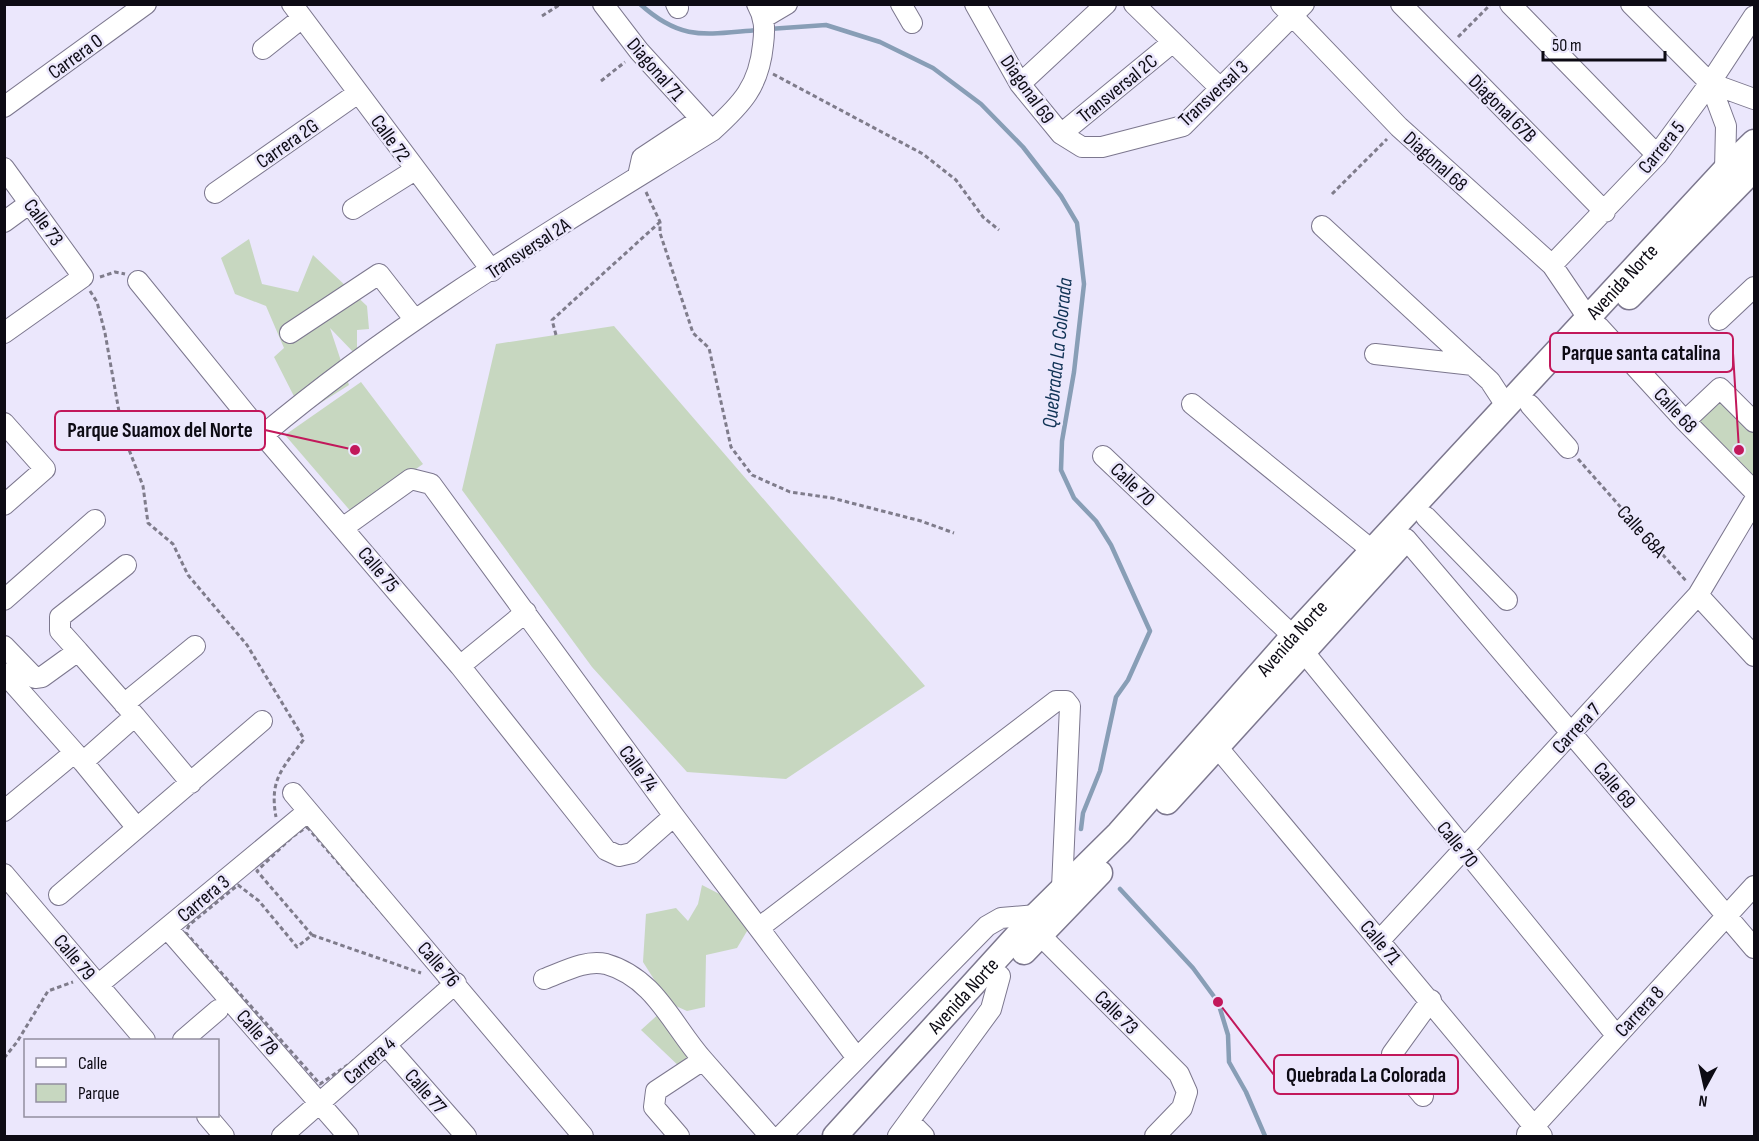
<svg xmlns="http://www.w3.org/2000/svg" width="1759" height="1141" viewBox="0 0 1759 1141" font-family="'Sofia Sans Condensed',sans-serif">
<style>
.green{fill:#c7d7c0}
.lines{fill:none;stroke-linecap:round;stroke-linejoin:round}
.stream{stroke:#889eb6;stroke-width:4.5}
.minor-casing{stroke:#7c778e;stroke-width:22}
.major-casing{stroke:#7c778e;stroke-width:27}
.path{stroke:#7f7c8b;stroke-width:3;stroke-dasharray:4.5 3;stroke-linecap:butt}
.minor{stroke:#fff;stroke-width:20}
.major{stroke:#fff;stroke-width:24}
.labels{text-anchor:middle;stroke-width:5;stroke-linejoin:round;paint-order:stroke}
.street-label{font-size:20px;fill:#0d0b14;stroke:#ebe7fc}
.water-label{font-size:21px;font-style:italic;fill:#0f3255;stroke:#ebe7fc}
.leader{fill:none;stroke:#c2185b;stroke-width:2}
.callout-dot{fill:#c2185b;stroke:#ebe7fc;stroke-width:2}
.callout{fill:#ebe7fc;stroke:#c2185b;stroke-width:2}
.callout-label{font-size:21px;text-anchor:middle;font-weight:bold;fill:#0d0b14}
</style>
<rect width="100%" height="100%" fill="#ebe7fc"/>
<path class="green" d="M249 239 262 284 298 292 313 255 367 306 369 329 357 330V356L330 328 349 385 303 414 274 357 284 348 266 306 235 294 221 258Z
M614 326 925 686 786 779 687 772 592 667 462 490 496 344Z
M361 382 423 464 353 514 285 435Z
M1720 382 1754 417V483L1688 413Z
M702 885 737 903 753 921 737 948 706 955 705 1007 687 1011 669 1003 643 962 646 914 676 908 688 921 698 904Z
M662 1011 697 1058 683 1070 641 1030Z"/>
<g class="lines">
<path class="stream" d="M640 4C682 42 706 34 758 30
M769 29 826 25 880 42 933 68 981 104 1023 147 1061 196 1077 223 1084 284 1074 372 1062 441 1061 470 1074 498 1096 521 1111 545 1150 631 1128 680 1116 697 1100 771 1083 813 1081 829
M1120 889 1193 968 1218 1002 1228 1035 1229 1062 1246 1092 1265 1136"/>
<g class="minor-casing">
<path id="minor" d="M292 4 492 271
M603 4 639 51 712 131
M676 4 678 8
M901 4 912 23
M975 4 1020 84 1061 134 1082 147H1102L1183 126 1304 4
M1134 4 1220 88
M1281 4 1399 127 1552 265 1588 318
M1401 4 1605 212
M1510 4 1657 155
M1631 4 1710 83 1754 99
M765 17 787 4
M263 49 302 18
M1710 83 1726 126 1725 170
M1020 84 1106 4
M4 107 146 4
M1061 134 1173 42
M4 168 83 277 4 333
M638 176 642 158 701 119
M215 193 358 93
M353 209 415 170
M4 222 30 203
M1322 226 1490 381 1507 407
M1552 265 1657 155 1710 83 1754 16
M138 281 263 435 460 666 606 850 619 856 632 853 674 816
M1719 320 1754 287
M1599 327 1685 421 1754 491
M290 333 379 274 415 320
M1375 354 1473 365
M1192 404 1373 551
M1530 405 1568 448
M1685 421 1720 388 1754 422
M4 423 45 469 4 505
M263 435C401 319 559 226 712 131 742 104 759 86 763 45 765 29 765 18 757 4
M1103 456 1293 636
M1426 517 1507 600
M344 527 411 479 431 484 674 816 857 1058
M1406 539 1754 948
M1698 595 1754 656
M4 600 95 520
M4 646 35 678 42 677 78 651 135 716 83 762 4 673
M78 651 60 631V617L126 565
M1303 651 1616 1035
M460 666 526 612
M124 704 195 646
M135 716 191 783
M1218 748 1542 1136
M83 762 137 828
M293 793 583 1136
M4 811 74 753
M4 874 145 1040
M59 895 262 721
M760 927 1056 701H1066L1070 706 1062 888
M167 928 348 1136
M1040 935 1179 1074 1187 1092 1182 1108 1155 1136
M1380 940 1698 595 1754 501
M544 979C563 972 586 959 606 964 655 978 672 1025 703 1060 725 1085 748 1111 770 1136
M98 985 307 812
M183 1040 218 1010
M386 1045 466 1136
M1423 1096 1393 1060 1392 1054 1431 1000
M207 1116 224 1136
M911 1123 924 1136
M1527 1134 1754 886
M282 1136 456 983
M679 1136 654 1107 656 1091 703 1060
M781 1136 987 926 1001 918 1036 915
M898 1136 991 1009 1000 976"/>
</g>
<g class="major-casing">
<g id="major">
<path d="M1629 297 1754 169"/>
<path d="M1167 802 1404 541"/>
<path d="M1024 952 1100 873"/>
<path id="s1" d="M835 1136 1036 915 1119 833 1293 636 1725 170 1754 142"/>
</g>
</g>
<path class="path" d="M542 16 561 4
M1458 37 1491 4
M773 74 923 154 956 180 983 217 999 230
M601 81 625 62
M646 192 660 222V233L693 333 709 348 731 447 752 475 790 492 832 498 921 521 954 533
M1332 194 1387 139
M100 277 115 272 125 274
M90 291 97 302 105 333 123 434 143 486 148 523 173 544 188 575 247 645 304 739C283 768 269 779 276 817
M556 335 552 320 660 222
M1578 459 1687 582
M307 827 441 980 436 990 352 1062 320 1084 186 933 189 925 238 885 259 901 297 947 312 935 257 871 292 837Z
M312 935 421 973
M4 1058 17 1042 48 991 73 982"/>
<use href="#minor" class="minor"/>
<use href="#major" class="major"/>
</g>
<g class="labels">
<g class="street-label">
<text transform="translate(75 56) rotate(-36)" y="7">Carrera 0</text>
<text transform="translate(656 69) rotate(49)" y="7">Diagonal 71</text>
<text transform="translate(1117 88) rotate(-39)" y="7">Transversal 2C</text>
<text transform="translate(1028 89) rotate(55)" y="7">Diagonal 69</text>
<text transform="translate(1213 93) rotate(-43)" y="7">Transversal 3</text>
<text transform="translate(1503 108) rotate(45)" y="7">Diagonal 67B</text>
<text transform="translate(391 138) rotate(54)" y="7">Calle 72</text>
<text transform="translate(287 143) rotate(-35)" y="7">Carrera 2G</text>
<text transform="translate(1661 147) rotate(-51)" y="7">Carrera 5</text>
<text transform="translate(1436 161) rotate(42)" y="7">Diagonal 68</text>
<text transform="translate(44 222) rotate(54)" y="7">Calle 73</text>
<text transform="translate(528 248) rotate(-33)" y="7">Transversal 2A</text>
<text dy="7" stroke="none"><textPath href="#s1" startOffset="1162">Avenida Norte</textPath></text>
<text transform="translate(1676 410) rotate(47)" y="7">Calle 68</text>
<text transform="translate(1133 484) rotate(44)" y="7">Calle 70</text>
<text transform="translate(1642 531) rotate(48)" y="7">Calle 68A</text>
<text transform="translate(379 569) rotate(50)" y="7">Calle 75</text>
<text dy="7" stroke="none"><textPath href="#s1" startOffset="676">Avenida Norte</textPath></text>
<text transform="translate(1576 728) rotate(-47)" y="7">Carrera 7</text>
<text transform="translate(639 768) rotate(54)" y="7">Calle 74</text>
<text transform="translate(1615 785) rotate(50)" y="7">Calle 69</text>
<text transform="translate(1458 844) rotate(51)" y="7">Calle 70</text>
<text transform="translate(203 898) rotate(-40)" y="7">Carrera 3</text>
<text transform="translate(1381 942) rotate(50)" y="7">Calle 71</text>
<text transform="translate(75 957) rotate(50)" y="7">Calle 79</text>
<text transform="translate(439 964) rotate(49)" y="7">Calle 76</text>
<text dy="7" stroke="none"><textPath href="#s1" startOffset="190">Avenida Norte</textPath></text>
<text transform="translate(1639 1011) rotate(-47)" y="7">Carrera 8</text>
<text transform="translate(1117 1012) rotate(45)" y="7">Calle 73</text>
<text transform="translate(258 1032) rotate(49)" y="7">Calle 78</text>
<text transform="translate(369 1060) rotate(-41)" y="7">Carrera 4</text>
<text transform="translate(426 1091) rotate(49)" y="7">Calle 77</text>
</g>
<g class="water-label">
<text transform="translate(1057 353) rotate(-84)" y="7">Quebrada La Colorada</text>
</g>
</g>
<path class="leader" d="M1739 450L1733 353M355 450L265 430M1218 1002L1274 1075"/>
<g class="callout-dot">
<circle cx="1739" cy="450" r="6"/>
<circle cx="355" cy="450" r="6"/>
<circle cx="1218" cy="1002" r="6"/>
</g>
<g class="callout">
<rect x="1550" y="333" width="183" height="39" rx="6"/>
<rect x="55" y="411" width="210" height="39" rx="6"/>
<rect x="1274" y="1055" width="184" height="39" rx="6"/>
</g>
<g class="callout-label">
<text x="1641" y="360">Parque santa catalina</text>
<text x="160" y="437">Parque Suamox del Norte</text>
<text x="1366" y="1082">Quebrada La Colorada</text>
</g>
<rect width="1759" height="1141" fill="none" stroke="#0d0b14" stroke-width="12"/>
<rect x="24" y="1039" width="195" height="78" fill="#ebe7fc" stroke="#928f9f" stroke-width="1.5"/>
<rect x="36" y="1058" width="30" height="9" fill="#ffffff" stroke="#928f9f" stroke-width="1.5"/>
<text x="78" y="1069" font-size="18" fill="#0d0b14">Calle</text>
<rect x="36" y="1084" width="30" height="18" fill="#c7d7c0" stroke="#928f9f" stroke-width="1.5"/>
<text x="78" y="1099" font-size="18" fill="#0d0b14">Parque</text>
<g transform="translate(1705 1087) rotate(188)" stroke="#ebe7fc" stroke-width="4.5" paint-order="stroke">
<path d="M0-4.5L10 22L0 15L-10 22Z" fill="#0d0b14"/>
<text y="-9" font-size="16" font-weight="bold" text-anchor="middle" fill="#0d0b14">N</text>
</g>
<path d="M1543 51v9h122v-9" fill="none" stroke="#0d0b14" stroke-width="3"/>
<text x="1552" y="51" font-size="18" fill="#0d0b14" stroke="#ebe7fc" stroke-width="4.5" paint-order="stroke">50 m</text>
</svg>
